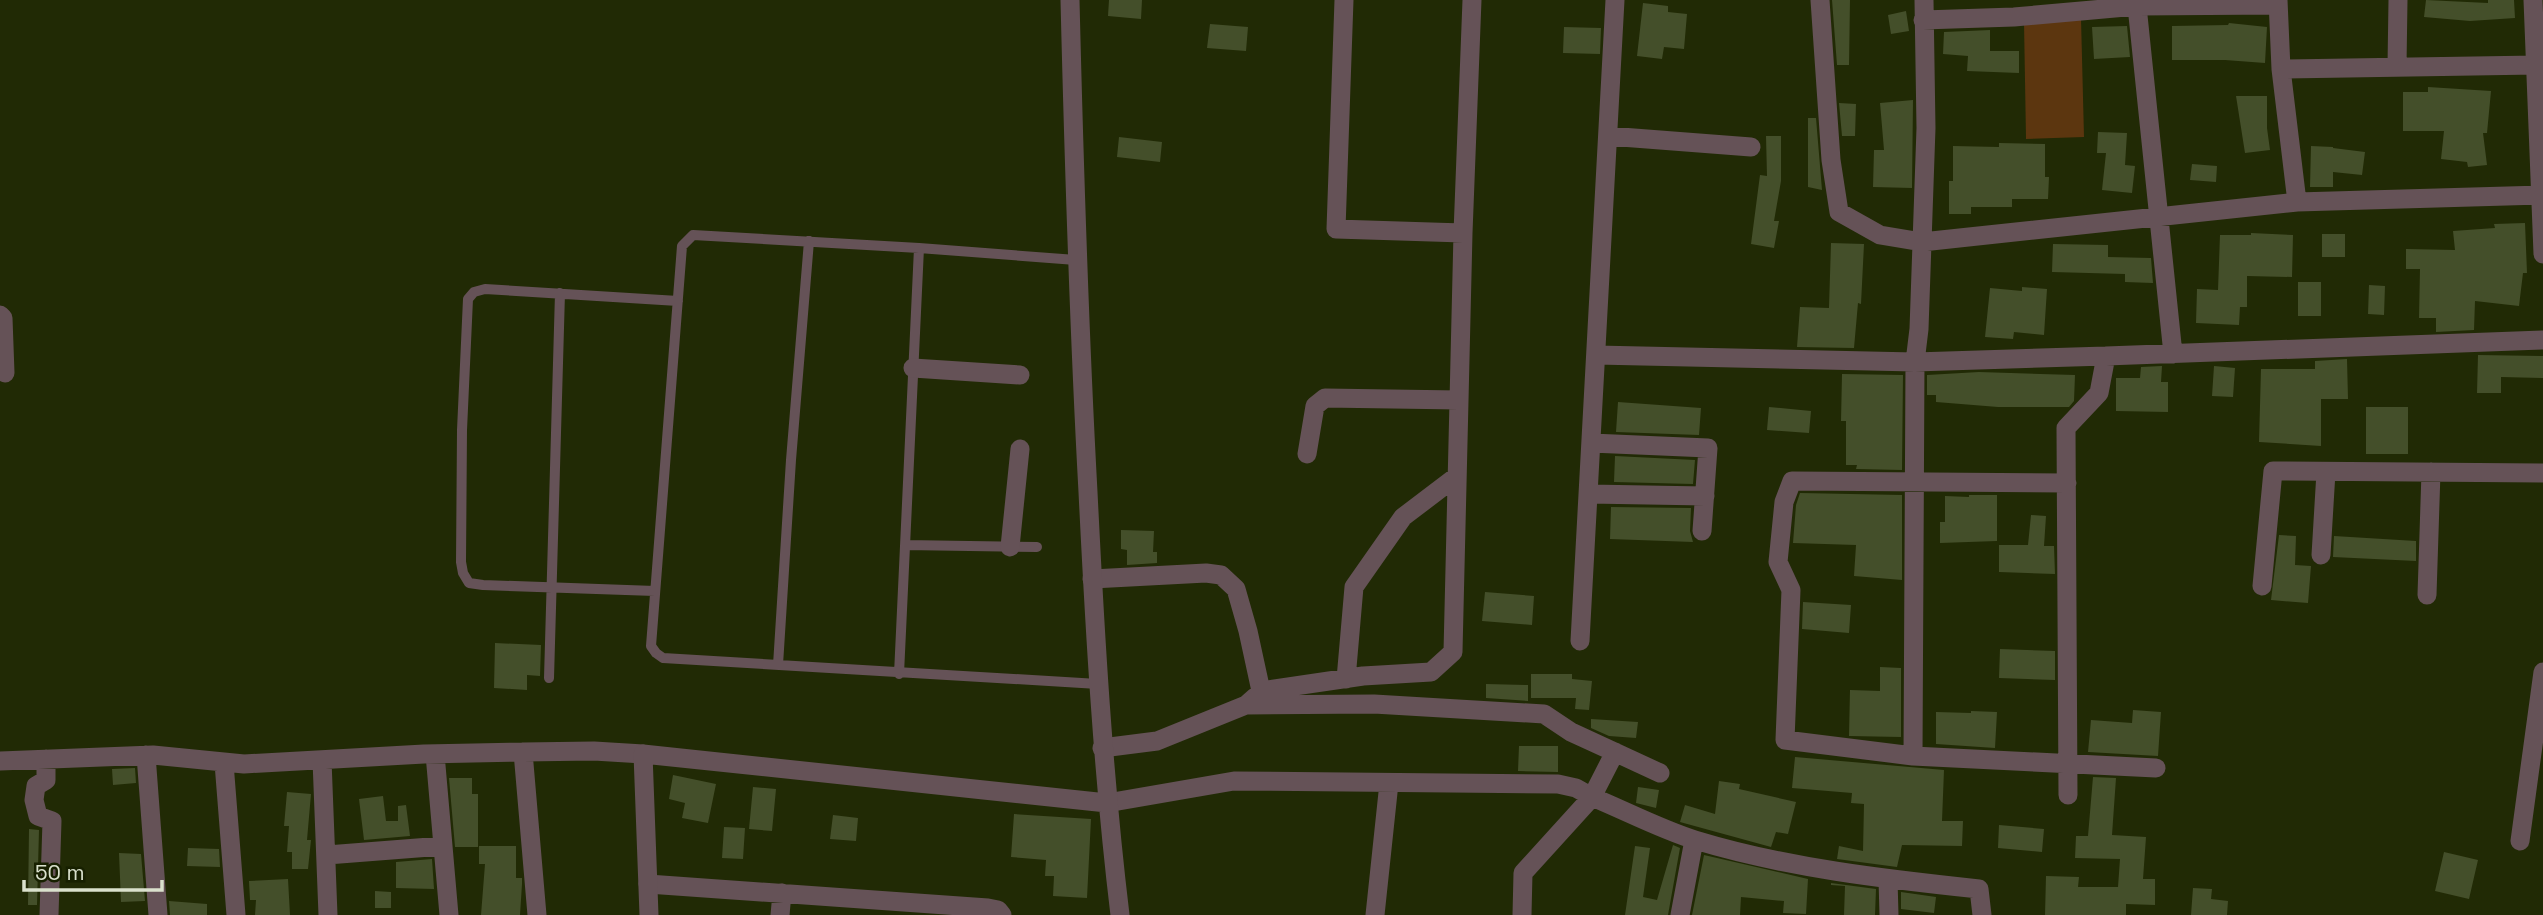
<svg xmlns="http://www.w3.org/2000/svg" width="2543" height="915" viewBox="0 0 2543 915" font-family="'Space Grotesk',sans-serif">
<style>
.green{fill:#5c360f}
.building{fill:#444f2a}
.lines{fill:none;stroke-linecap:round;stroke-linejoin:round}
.service{stroke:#655257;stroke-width:10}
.minor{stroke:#655257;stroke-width:19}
.tertiary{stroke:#655257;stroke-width:19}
</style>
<rect width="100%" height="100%" fill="#212a05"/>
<path class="green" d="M2081 18 2084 137 2026 139 2024 22Z"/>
<path class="building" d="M1109 0H1142L1141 19 1108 16Z
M1832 0H1850L1849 65H1837Z
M2426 0 2488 3V0H2514L2515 18 2470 21 2424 17Z
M1643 3 1668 6V12L1687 14 1684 49 1664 47 1662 59 1637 56Z
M1906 11 1909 31 1891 34 1888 15Z
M2229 23 2267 27 2265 63 2225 60H2172V26L2228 25Z
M1210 24 1248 27 1246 51 1207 48Z
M2127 26 2130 57 2094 59 2092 27Z
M1564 27 1601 28 1600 54 1563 53Z
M1990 30V51H2019V73L1967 71 1968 56 1943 54 1944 32Z
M2428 87 2491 91 2487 133H2483L2487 165 2468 167 2467 162 2441 159 2444 131H2403V92H2428Z
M2236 96H2267V128L2270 150 2245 153Z
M1913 100 1912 188 1873 187 1874 150H1884L1880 103Z
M1839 103 1856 104 1855 136H1842Z
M1808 118H1816L1822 190 1808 187Z
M2098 132 2127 133 2125 165 2135 166 2132 193 2102 190 2106 153H2097Z
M1766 136H1781V181L1774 221H1779L1774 248 1751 244 1760 175 1767 176Z
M1119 137 1162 142 1160 162 1117 157Z
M1999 143 2045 144V177H2049L2048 199H2012V207H1971V214H1949V181H1953V146L1999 147Z
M2311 146 2333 147V148L2365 152 2362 175 2333 172V187H2310Z
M2192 164 2217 166 2216 182 2190 180Z
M2525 223 2527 273H2523L2519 306 2475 301 2474 330 2436 332V318H2419L2420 269H2406V249L2455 250 2453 231 2495 228 2494 224Z
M2251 233 2293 235 2292 277 2247 276V307H2240L2239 325 2196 323 2197 289 2218 290 2220 235H2251Z
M2322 234H2345V257H2322Z
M1831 243 1864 244 1861 304 1858 303 1854 348 1797 347 1800 307 1829 308Z
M2053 244 2108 245V257L2151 258 2153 283 2125 282V274L2052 272Z
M2298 282H2321V316H2298Z
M2369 285 2385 286 2384 315 2368 314Z
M2022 287 2047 289 2044 335 2014 332 2013 339 1985 337 1990 288 2022 291Z
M2478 355 2543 356V378L2501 377V393H2477Z
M2347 359 2348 399H2321V446L2259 442 2261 369H2315V361Z
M2162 366 2161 382H2168V412L2116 411V378H2140L2141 367Z
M2214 366 2235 368 2233 397 2212 396Z
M1979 372 2075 375 2074 401 2069 407H1998L1936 402V395H1927V375Z
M1842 374 1903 375 1902 470 1856 469 1857 465H1846V421H1841Z
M1618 402 1701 408 1699 435 1616 432Z
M1769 407 1811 411 1809 433 1767 430Z
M2366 407H2408V454H2366Z
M1615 456 1695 460 1693 484 1614 482Z
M1800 493 1902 495V580L1854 576 1856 545 1793 543 1796 505Z
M1969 495H1997V541L1940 543V522H1945V496L1969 497Z
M1611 507 1691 508 1690 531 1693 542 1610 539Z
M2031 515 2046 516 2044 546H2054L2055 574 1999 572V545H2028Z
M1121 530 1154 531 1153 552H1157V563L1127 565V550L1121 549Z
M2279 535 2296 536 2295 565 2311 566 2308 603 2271 600Z
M2334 536 2416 541V561L2333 557Z
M1485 592 1534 596 1532 625 1482 621Z
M1803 602 1851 605 1849 633 1802 629Z
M495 643 541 645 540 676 527 675V690L494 688Z
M2000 649 2055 651V680L1999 678Z
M1880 667 1901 668V737L1849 736 1850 690 1880 691Z
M1531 674H1572V679L1592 681 1589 710 1575 709 1576 698H1531Z
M1486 684 1528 685V701L1486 698Z
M2133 710 2161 712 2158 756 2088 752 2091 720 2132 723Z
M1971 711 1997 712 1995 748 1936 744V712L1971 713Z
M1591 719 1638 722 1636 738 1609 736 1591 728Z
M1519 746H1558V772L1518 771Z
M1795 757 1944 770 1942 821H1963L1962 846 1902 845 1897 867 1837 859 1839 846 1863 851 1864 804 1851 803 1852 793 1792 788Z
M135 768 136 783 113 785 112 769Z
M673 775 716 784 708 823 682 818 685 803 669 799Z
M2093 777 2116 778 2112 835 2146 837 2143 879H2155V905L2126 904V915H2045L2046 876 2079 877 2078 887H2118L2120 859 2075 858 2076 836H2088Z
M449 778H472V794H478V847H455Z
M1719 781 1740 784 1739 789 1796 802 1788 834 1776 832 1771 847 1680 822 1685 805 1715 814Z
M753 787 776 789 772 831 749 829Z
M1638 787 1659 790 1656 808 1636 803Z
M287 792 311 794 307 840H311L308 869H292V852H287L289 826H284Z
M383 796 386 821H398V806L406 805 410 836 364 840 359 799Z
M1014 814 1091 819 1087 898 1053 896 1054 876H1045L1046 860 1011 857Z
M833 815 858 818 856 841 830 839Z
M1999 825 2044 829 2042 852 1998 848Z
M724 827 745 828 743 859 722 858Z
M29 829 39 830 37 905H28Z
M1673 845 1680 848 1668 915H1625L1635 846 1650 848 1643 897 1657 900Z
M479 846H516V878H522V884L520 915H481L485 864H479Z
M188 848 219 849 220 867 187 866Z
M2444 852 2478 860 2469 899 2435 891Z
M119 853 141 854 145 901 121 902Z
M1704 855 1808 879 1806 914 1783 913 1784 901 1741 897 1740 915H1692Z
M432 859 434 889 396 888V862Z
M288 879 290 915H255L256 900H250L249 881Z
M1831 883 1876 889 1875 915H1844L1845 886 1831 885Z
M2193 888 2212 889 2211 899 2228 901 2227 915H2191Z
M375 891 391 892V908H375Z
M1901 892 1936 897 1934 913 1901 909Z
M169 901 207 904V915H170Z"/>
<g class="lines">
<path class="service" d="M1076 260 919 248 693 235 682 246 651 646 656 653 663 658 1098 684
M905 545 1037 547
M655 591 483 585 469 583 463 573 461 562 462 430 468 299 474 292 485 289 678 301
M778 665 791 460 809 241
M899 674 919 248
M549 678 560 293"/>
<path class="minor" d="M1344 0 1336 229 1463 233 1472 0
M1820 0 1831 160 1839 212 1880 235 1922 242 2297 202 2543 195
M2278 0 2281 69 2297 202
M2533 0 2543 254
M2137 6 2173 354
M1923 20 2014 17 2137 6 2278 5
M2397 66 2398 0
M2281 69 2536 65
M1608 136 1751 147
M0 315 3 318 5 373
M1596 355 1915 362 1919 329 1926 128 1924 0
M913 368 1020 375
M1591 443 1708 448 1702 531
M1307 454 1315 406 1325 398 1459 400
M2067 483 1792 481 1784 502 1778 562 1791 590 1785 740 1913 756 2156 768
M1589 494 1705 496
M1010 547 1020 449
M2321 555 2326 472
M1092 579 1206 573 1221 575 1236 589 1248 631 1261 691 1363 676 1431 672 1453 652 1463 233
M2262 586 2273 471 2543 473
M2427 595 2431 472
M1580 641 1615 0
M1346 679 1354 587 1403 517 1457 476
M1246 705 1374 704 1544 714 1571 732 1660 773
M1102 748 1157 741 1246 705 1255 697
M523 752 537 915
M435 754 449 915
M146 755 158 915
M1913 756 1915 362 2106 356
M46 759V780L36 786 34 800 38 816 52 821 49 915
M322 760 328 915
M0 761 153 755 244 764 424 754 523 752 594 751 643 754
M224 763 236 915
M2068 795 2066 428 2099 393 2106 356 2543 340
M1107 803 1234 781 1558 784 1576 788 1592 797C1626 811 1660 829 1695 840 1787 868 1885 879 1979 889L1982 915
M2520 841 2543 672
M327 855 443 846
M1888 879 1889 915
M648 884 988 908 998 910 1002 915
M780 915 782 893
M1375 915 1389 783
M1522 915 1523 873 1592 797 1615 752
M1680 915 1694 840"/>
<path class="tertiary" d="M1070 0C1074 164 1079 328 1088 492 1095 634 1103 774 1120 915
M649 915 643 754 1107 803"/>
</g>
<path d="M24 880v10h138v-10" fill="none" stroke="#dae1cd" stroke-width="3.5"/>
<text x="35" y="880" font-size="21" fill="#dae1cd" stroke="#172000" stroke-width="5" paint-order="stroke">50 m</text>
</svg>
